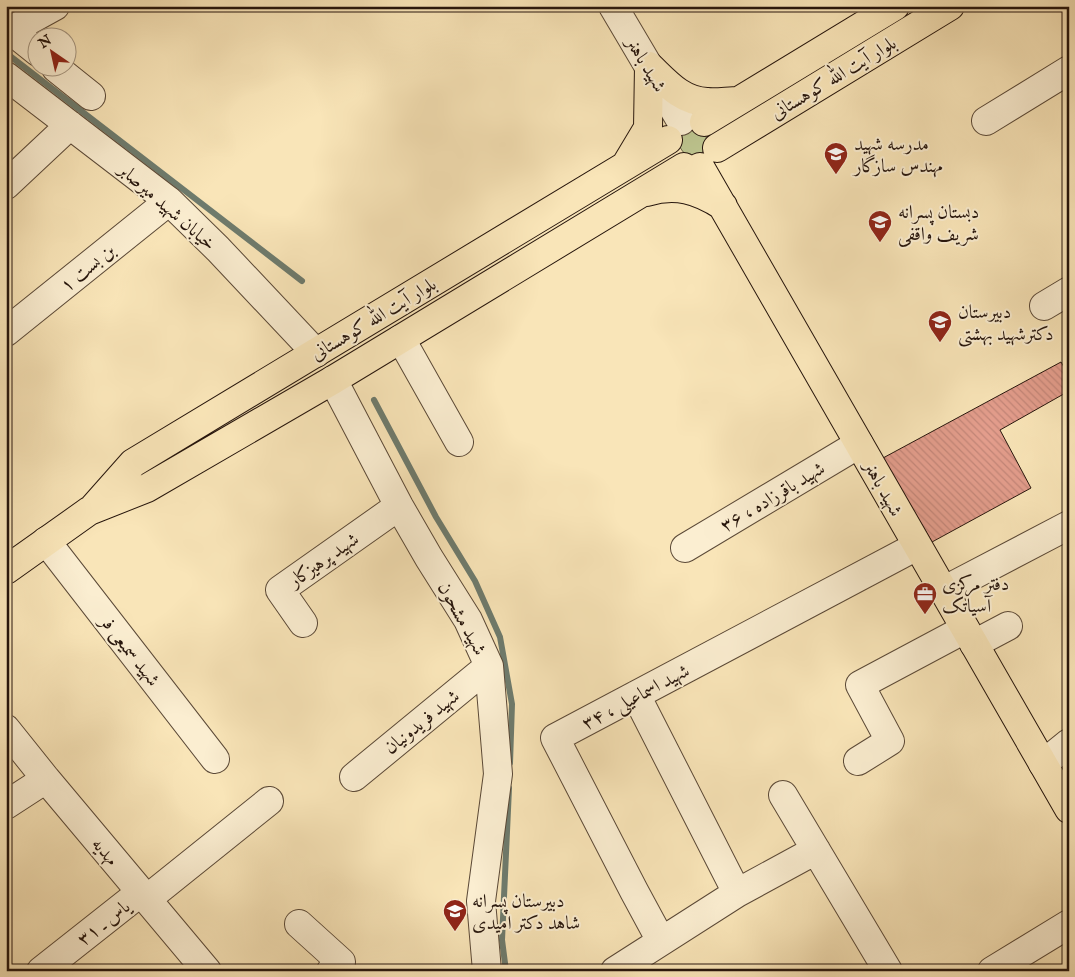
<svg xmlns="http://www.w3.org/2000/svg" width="1075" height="977" viewBox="0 0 1075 977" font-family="'IM FELL English',Amiri,serif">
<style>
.green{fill:#bdc58f;stroke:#726d4e}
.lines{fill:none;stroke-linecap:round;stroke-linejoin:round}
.stream{stroke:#6e7b6d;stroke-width:6}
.building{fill:url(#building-back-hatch);stroke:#26150c}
.minor-casing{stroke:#5b4937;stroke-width:30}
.major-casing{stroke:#26150c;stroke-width:30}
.minor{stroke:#fbeed1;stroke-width:28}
.major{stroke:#f9e5b8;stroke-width:28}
.labels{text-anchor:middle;stroke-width:4;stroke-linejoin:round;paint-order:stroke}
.street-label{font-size:19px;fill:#26150c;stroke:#fbeed1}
.poi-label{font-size:19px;fill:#26150c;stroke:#fbeed1;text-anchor:start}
</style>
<defs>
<pattern id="building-back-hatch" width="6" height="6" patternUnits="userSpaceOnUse" patternTransform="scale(1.25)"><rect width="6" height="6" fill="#e39d8c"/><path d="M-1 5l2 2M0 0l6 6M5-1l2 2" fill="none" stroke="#c38678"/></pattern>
</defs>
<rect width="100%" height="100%" fill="#f9e5b8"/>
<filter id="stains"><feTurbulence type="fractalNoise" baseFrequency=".004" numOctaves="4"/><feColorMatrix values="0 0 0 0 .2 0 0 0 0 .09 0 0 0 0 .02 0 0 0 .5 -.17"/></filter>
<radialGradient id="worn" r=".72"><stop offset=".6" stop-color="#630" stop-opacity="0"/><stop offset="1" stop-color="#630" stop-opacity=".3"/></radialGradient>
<path class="green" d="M679 142a14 14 0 1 1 28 0a14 14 0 1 1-28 0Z"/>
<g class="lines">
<path class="stream" d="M6 53 302 281
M374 400 436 517 475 581 500 637 512 704 510 763
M506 971 502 940 509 788"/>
</g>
<path class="building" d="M1061 362 1069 375V391L1000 430 1031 488 932 542 883 458Z"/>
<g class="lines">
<g class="minor-casing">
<path id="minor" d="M613 6 681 121
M6 33 55 6
M6 35 18 36 38 52
M56 68 91 96
M6 76 169 201 218 249 316 353
M986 121 1069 70
M6 185 70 125
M1044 306 1069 291
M6 332 169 201
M401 339 459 442
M333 380 399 506 429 558 468 620 489 666 498 774 481 901 487 971
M46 541 215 759
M685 548 859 444
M943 591 1069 525
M303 623 280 590 399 506
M974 644 1008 626
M6 729 46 779 207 971
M858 761 890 741 860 685 965 629
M1043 764 1069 743
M354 777 489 666
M783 795 888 971
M6 805 46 779
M737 893 816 850
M147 899 269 801
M299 924 341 962 331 971
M661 941 634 891 555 738 917 546
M41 971 141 892
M615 971 737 893 636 695
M992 971 1069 924"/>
</g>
<g class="major-casing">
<path id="major" d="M704 122 895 6
M717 148 950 6
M627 163 648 128 649 66C666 82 681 101 707 102 717 103 728 101 738 101
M700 167 1069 809
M647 192C676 183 698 190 723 206
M94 507 133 463 668 140
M6 570 89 511 147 488 333 380 684 167"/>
</g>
<use href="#minor" class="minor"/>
<use href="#major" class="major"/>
</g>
<defs>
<g id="school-pin" transform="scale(1.25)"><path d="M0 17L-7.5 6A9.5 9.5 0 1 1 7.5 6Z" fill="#8f2418" stroke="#fbeed1"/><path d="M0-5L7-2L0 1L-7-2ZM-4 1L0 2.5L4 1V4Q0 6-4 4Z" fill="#fff"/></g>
<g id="office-pin" transform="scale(1.25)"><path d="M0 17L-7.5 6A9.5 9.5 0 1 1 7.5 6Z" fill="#8f2418" stroke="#fbeed1"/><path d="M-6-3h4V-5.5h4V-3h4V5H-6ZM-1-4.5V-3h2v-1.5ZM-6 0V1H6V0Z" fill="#fff"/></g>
</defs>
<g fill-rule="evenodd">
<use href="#school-pin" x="836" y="154"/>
<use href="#school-pin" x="880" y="222"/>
<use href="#school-pin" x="940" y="322"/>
<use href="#office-pin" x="925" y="594"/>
<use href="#school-pin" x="455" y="911"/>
</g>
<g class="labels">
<g class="street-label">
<text transform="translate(647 64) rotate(59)" y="7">شهید باهنر</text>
<text transform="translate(833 77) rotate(-31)" y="7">بلوار آیت الله کوهستانی</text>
<text transform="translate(168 206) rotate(41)" y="7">خیابان شهید میرصابر</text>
<text transform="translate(87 267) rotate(-39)" y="7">بن بست ۱</text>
<text transform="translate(373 318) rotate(-31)" y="7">بلوار آیت الله کوهستانی</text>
<text transform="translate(884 488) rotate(61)" y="7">شهید باهنر</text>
<text transform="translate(772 496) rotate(-31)" y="7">شهید باقرزاده ، ۳۶</text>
<text transform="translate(323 559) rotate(-35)" y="7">شهید پرهیزکار</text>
<text transform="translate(463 618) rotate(61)" y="7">شهید مشحون</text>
<text transform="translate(131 650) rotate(52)" y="7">شهید سمیعی فر</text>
<text transform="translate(635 696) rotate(-28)" y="7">شهید اسماعیلی ، ۳۴</text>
<text transform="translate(421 721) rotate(-39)" y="7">شهید فریدونیان</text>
<text transform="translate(106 851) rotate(50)" y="7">مهدیه</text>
<text transform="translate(103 922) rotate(-38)" y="7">یاس ـ ۳۱</text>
</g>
<g class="poi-label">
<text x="854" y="150">مدرسه شهید<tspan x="854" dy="22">مهندس سازگار</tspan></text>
<text x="898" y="218">دبستان پسرانه<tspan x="898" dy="22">شریف واقفی</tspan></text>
<text x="958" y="318">دبیرستان<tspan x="958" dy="22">دکترشهید بهشتی</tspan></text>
<text x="942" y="590">دفتر مرکزی<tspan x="942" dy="22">آسیاتک</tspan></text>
<text x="472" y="907">دبیرستان پسرانه<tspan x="472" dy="22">شاهد دکتر امیدی</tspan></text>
</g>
</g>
<rect width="1075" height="977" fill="none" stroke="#f9e5b8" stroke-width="25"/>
<rect x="8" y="8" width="1060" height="962" fill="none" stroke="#26150c" stroke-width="2.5"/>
<rect x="12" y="12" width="1050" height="952" fill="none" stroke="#26150c"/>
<g transform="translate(52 52) rotate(326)"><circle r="24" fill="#fbeed1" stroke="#a69782"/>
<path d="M0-4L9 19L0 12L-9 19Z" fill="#8f2418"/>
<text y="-8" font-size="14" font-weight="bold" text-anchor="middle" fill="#26150c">N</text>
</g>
<rect width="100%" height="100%" filter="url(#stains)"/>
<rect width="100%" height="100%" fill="url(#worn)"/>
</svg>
